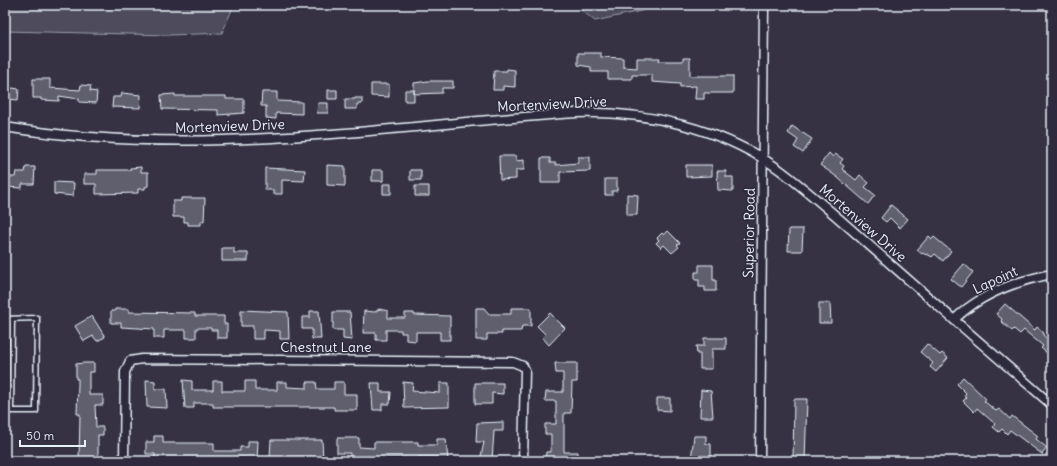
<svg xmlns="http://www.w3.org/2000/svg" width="1057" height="466" viewBox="0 0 1057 466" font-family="Delius,sans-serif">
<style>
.green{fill:#4d4b5c;stroke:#9a9eaa}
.building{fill:#605e6e;stroke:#e8f1f8}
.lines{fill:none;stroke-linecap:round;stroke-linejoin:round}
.service-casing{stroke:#e8f1f8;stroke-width:7}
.minor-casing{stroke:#e8f1f8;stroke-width:11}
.service{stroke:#2f2a3d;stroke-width:4}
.minor{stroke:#2f2a3d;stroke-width:8}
.labels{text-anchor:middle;stroke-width:3;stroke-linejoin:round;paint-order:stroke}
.street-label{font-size:14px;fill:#e8f1f8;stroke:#2f2a3d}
</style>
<rect width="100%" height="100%" fill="#363244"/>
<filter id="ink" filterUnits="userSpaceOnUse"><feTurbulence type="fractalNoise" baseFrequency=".025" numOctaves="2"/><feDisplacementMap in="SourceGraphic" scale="8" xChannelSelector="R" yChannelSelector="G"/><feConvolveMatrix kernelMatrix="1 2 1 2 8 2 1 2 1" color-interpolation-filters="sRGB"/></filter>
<g filter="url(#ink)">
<path class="green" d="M5 5H234L222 33 170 35 5 31Z
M582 5H668L595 21 581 10Z"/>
<path class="building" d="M578 53H601V57L623 58V67L637 68V58H660L659 61H683V58H690V76H733V93H704V99H695L696 86 680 87V84L652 82V75H632V79H608V72H591V67L578 65Z
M507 69 515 70V87L503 86V90H493L494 71H507Z
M33 79H50V88L80 90 81 85 91 86 90 91 97 92 96 103 79 102V99L59 96V101L41 100V98H33Z
M428 81H453V88H442V93L414 94V83Z
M371 84H389V97L371 96Z
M5 87 19 89 18 100 8 99 9 97H5Z
M328 90H337V99H328Z
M405 90H414V101H405Z
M262 92H277V101L302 102V114L276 113V119L266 118V106H261Z
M122 93 141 95 140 108 112 107 113 97H121Z
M175 94V96H226V99H244V113L218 115V110L162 109 161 95Z
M355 98H362V104H357V109H345V99H355Z
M318 103H328V113H317Z
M792 126 812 139 803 153 794 147 798 140 788 133Z
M829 153 833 157 835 154 843 159 840 163 844 166 842 169 856 180 860 175 869 183 865 187 875 195 868 204 837 177 820 165Z
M499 156H516V161L524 160V170H516V179L500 180Z
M578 157H590V171L560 172V183H541V158H550V163H556V165L578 163Z
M327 165 345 166V186L327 185Z
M686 165H712V176L686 177Z
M26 167H35L34 184H22V188L6 187 7 177H15L16 172H25Z
M141 167V172H148V186L145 187V189H138V193L96 194V184H84V174H97V170H130V168Z
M265 168 305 170 304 181 282 180V194H273V190H265Z
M372 170H383V181H372Z
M410 170H421V180H410Z
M717 171H726V177H733V191L718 190Z
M605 179H617V191H612V195H605Z
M54 182 74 183 73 196 54 194Z
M383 184H391V194H383Z
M415 186H429V196H415Z
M627 194 638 195 637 215H627Z
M181 198H205L204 221H201V225H188V222H184V217H173V201H181Z
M891 205 908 219 900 228 890 218 886 222 881 218Z
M789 229H803L802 251H788Z
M668 231 680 243 677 245 679 247 672 253 664 245 661 248 656 243 659 240 657 238 662 233 664 235Z
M929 236 932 239 934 237 951 251 943 261 935 254 932 257 927 254 926 255 923 253 922 254 917 250Z
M222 248H234V253H248V261H222Z
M964 264 973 272 961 287 951 279Z
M699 265H713V280H716V291H705V287H699V280H695V272H699Z
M819 303H830L831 323H819Z
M1005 304 1035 330 1037 327 1044 333 1043 335 1052 343V357L1041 348 1043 346 1024 330 1020 334 1014 329 1012 331 1001 321 1002 319 996 314Z
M476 308H484L489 314H511V308H531V326H522L521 331H502V334H487V340H476Z
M115 309H129V312L195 313V316H224V324H227V338H217V330H211V328H196V338H186V330H164V338H154V329L121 327V323H111V311H115Z
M379 309 388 311V318H405V313H414V315L450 316V340H440V332H416V341L406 340V333H401V330H386V340H376V333H363L364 311 375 312Z
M241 310 288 312 289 339H280V331L264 330V339H253V326H241Z
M310 311H319L321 339H312V329H302V317H310Z
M333 312H350L352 340 343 339V330H333Z
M550 313 565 328 549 345 542 337 545 334 537 326Z
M92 316 105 337 97 341 93 336 84 341 75 326Z
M704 338H726V349H712V369H700V354H697L696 346H704Z
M927 344 940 355 942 353 948 358 936 372 930 367 933 363 920 352Z
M83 363H94V372H89V395H103V405H95L96 427H103V435H98V461H79L80 414H77L78 384V379H76V364Z
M555 363H577V382H572L571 413H564V452H578V461H545L546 452H551V434H545V424H556V401H545L546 392H563V373H556Z
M963 377 986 399 984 401 996 411 999 409 1010 419 1012 416 1038 436 1036 439 1047 448 1042 454 1010 430 1007 434 1002 429 999 432 993 427 995 424 977 408 974 412 963 401 966 398 964 396 966 393 957 384Z
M146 380 155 381V389H166L167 408 147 407Z
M183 380 192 381V390H213V381H222V391H245V381H255V390H277V382H287V387L307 388V382H316L317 389H334V382H344V394H357V410H334V407H213V403H194V408H185Z
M403 382 413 383 412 391 440 393V383H449V407L404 408Z
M371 383H380V392H391L390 404H382V410H373Z
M475 383H503V394L492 393V404H475Z
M701 390 711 391 713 417H700Z
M657 398H670V411L657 410Z
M794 399H807L805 461H793Z
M503 422V431H494L492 461H480L484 442H476L477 423Z
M154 436H163V443H214V451H240V447H248V441H258L257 461H250V459L245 458H228V461H154L155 454H146V442H154Z
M694 436H706V444H711V461H699V459H691Z
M337 438H359V447L374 448V442H418V445H437V439H446L448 461H438V457H418V461H408V458H386V461H350V453H337Z
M271 440H322L323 461H314V457H291V461H282V458L270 457Z"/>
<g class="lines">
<g class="service-casing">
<path id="service" d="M5 319 37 318 36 411H5
M11 411 12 319"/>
</g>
<g class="minor-casing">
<path id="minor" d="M5 127C196 159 385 126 576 113 647 111 722 128 780 170 820 200 857 235 895 268 947 314 1000 360 1052 405
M954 320C980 294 1016 281 1052 274
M124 461 125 372 130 361 142 359 513 362 523 366 525 370 523 461
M760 461 764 5"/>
</g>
<use href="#service" class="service"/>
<use href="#minor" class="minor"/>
</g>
</g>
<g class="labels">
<g class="street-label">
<text transform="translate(552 104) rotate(-3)" y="5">Mortenview Drive</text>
<text transform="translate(230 126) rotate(-2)" y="5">Mortenview Drive</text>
<text transform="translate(863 223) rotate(41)" y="5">Mortenview Drive</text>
<text transform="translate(749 233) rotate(-89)" y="5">Superior Road</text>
<text transform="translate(995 280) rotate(-25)" y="5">Lapoint</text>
<text x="326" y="352">Chestnut Lane</text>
</g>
</g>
<rect width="1057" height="466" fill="none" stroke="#2f2a3d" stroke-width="20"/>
<rect x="10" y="10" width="1037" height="446" fill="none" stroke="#e8f1f8" stroke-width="1.5" filter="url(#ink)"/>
<path d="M20 440v6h65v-6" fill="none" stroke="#e8f1f8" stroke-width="2"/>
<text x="26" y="440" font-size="12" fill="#e8f1f8" stroke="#2f2a3d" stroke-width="3" paint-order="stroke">50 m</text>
</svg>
